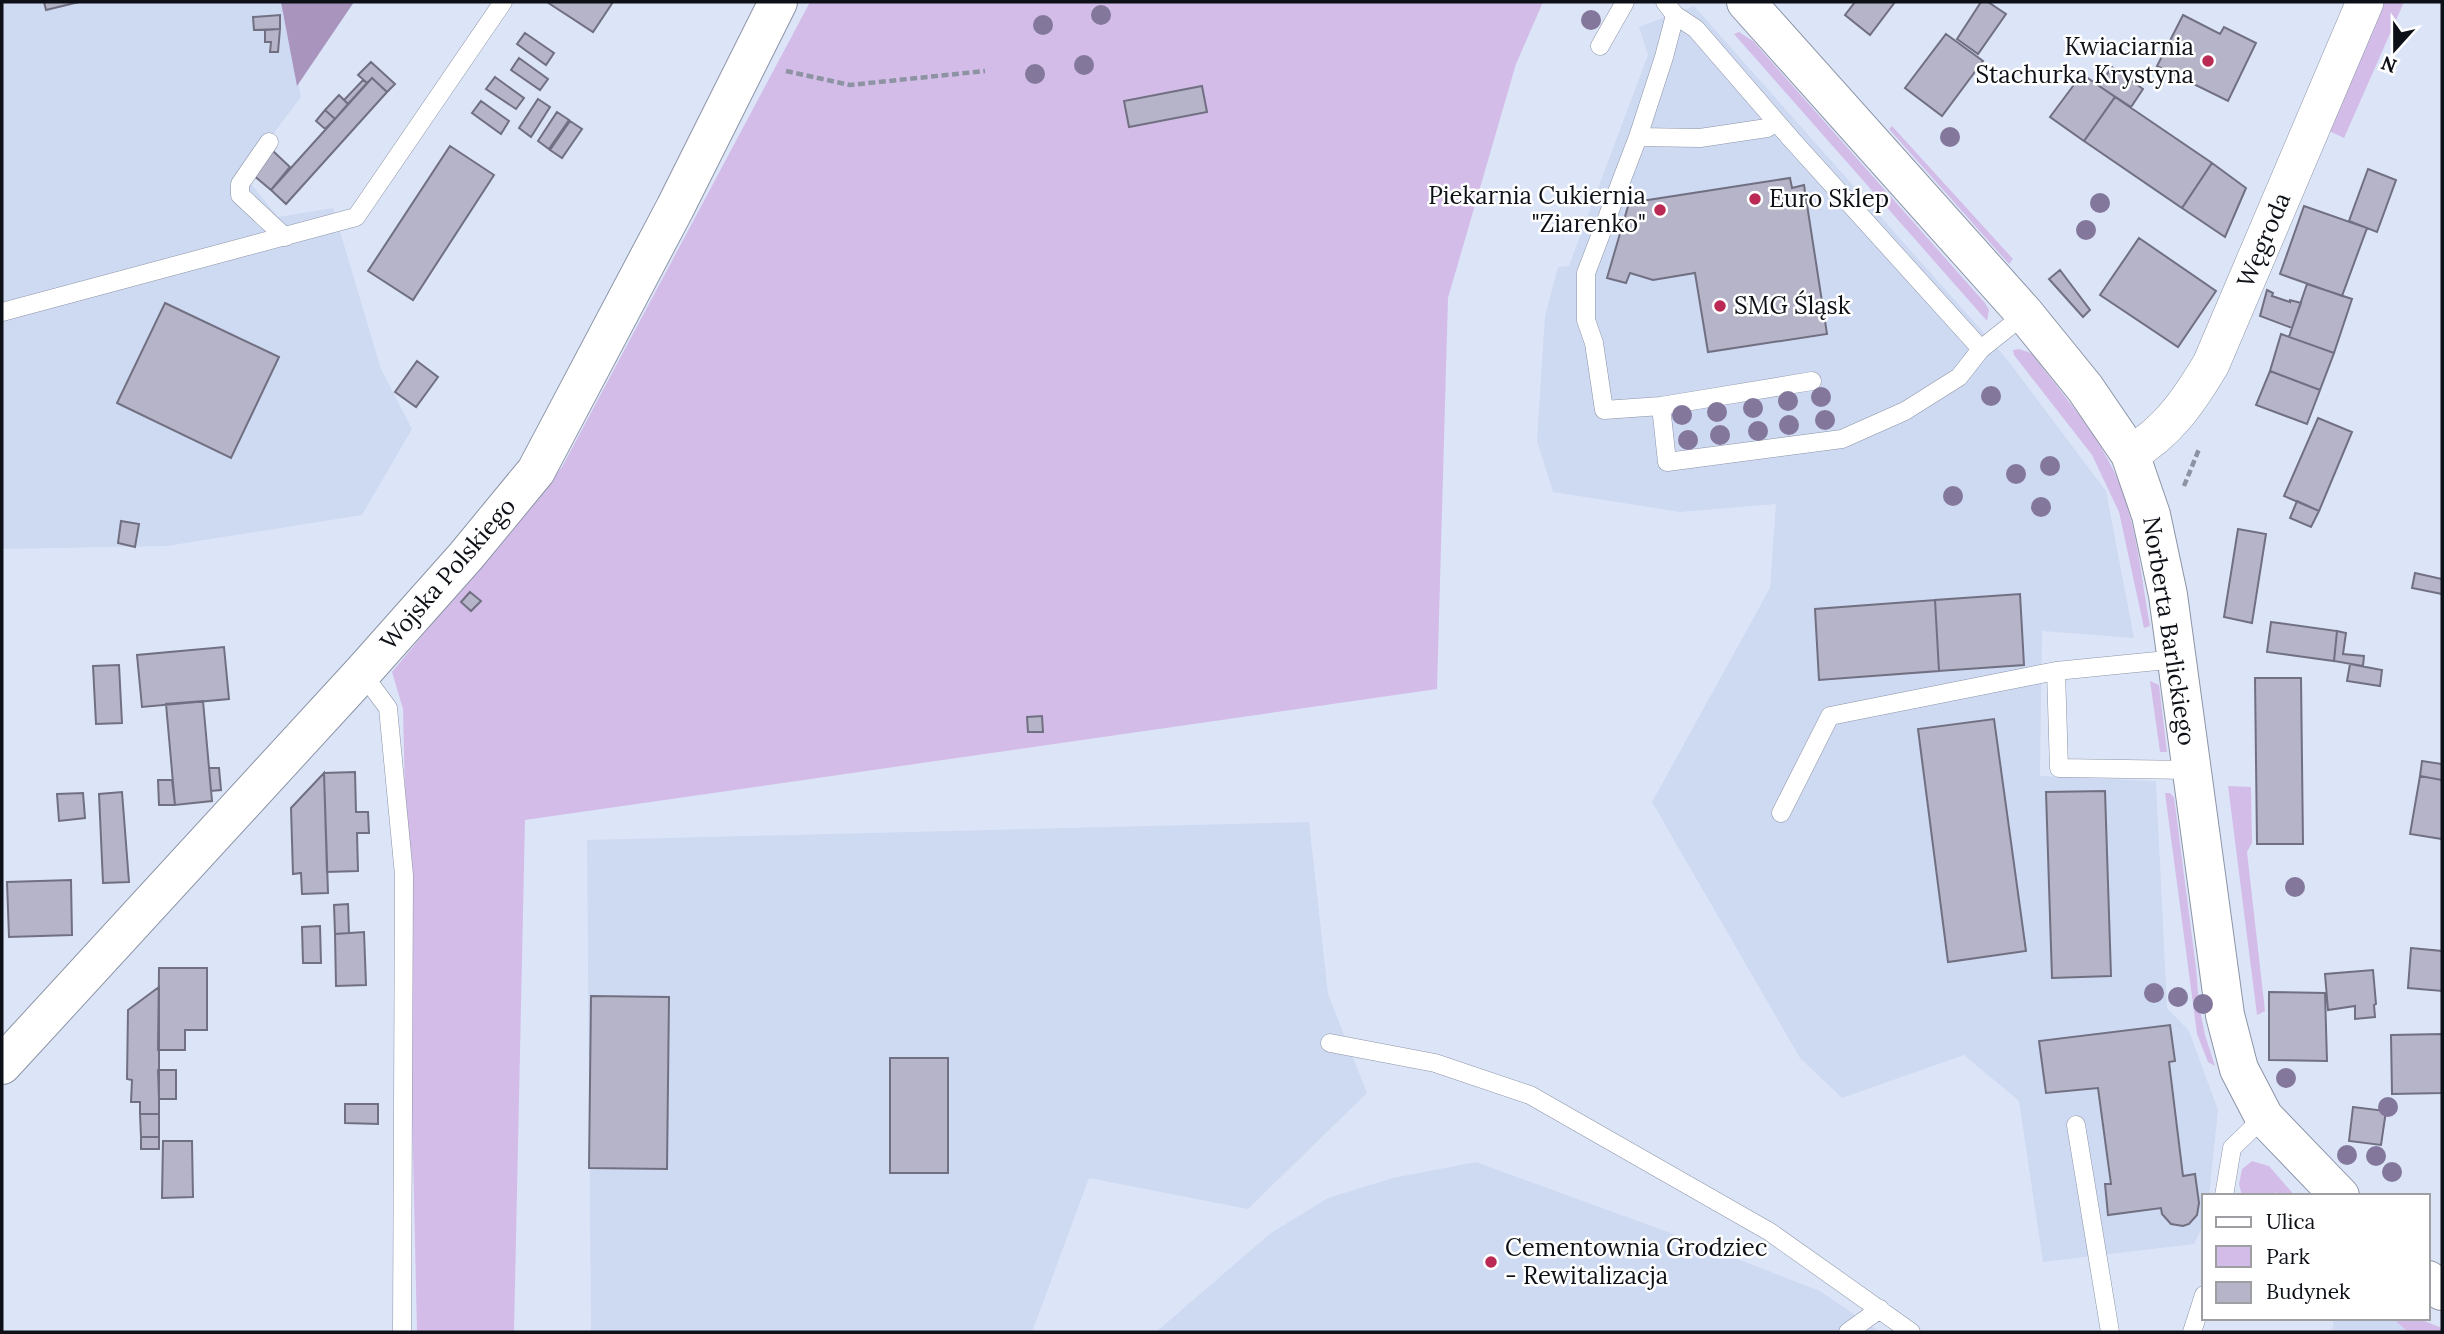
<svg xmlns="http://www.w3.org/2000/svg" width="2444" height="1334" viewBox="0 0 2444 1334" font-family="Lora,serif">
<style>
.built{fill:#ced9f2}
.green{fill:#d3bde8}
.forest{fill:#a994be}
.building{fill:#b5b4c8;stroke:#717082;stroke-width:2}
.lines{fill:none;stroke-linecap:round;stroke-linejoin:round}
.service-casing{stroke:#8c94a6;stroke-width:19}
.minor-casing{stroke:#8c94a6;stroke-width:38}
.tertiary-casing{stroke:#8c94a6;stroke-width:40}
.path{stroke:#8d93a2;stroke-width:4.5;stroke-dasharray:7 3.5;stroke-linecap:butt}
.service{stroke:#fff;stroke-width:18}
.minor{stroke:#fff;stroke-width:37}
.tertiary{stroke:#fff;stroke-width:38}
.tree{fill:#83779c}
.poi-dot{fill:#ba2a55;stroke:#fff;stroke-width:2.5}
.labels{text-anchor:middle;stroke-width:5;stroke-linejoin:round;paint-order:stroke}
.poi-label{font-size:24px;fill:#0d1016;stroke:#fff;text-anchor:start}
.street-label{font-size:24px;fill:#0d1016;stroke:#fff}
</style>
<rect width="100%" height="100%" fill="#dce5f8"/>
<path class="built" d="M2 2H282L301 97 243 174 278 217 333 208 381 369 412 429 362 515 167 546 2 549Z
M1694 6 2006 358 2106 491 2134 638 2042 631 2040 776 2156 781 2167 1008 2189 1031 2218 1110 2209 1196H2204V1223L2194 1244 2043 1262 2019 1101 1964 1055 1842 1098 1800 1058 1652 802 1770 588 1776 504 1680 512 1553 492 1537 441 1545 316 1558 267 1569 266 1648 55 1639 27Z
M1309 822 1328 994 1367 1093 1248 1209 1089 1178 1032 1332H591L587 840Z
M1476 1162 1668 1232 1820 1291 1880 1332H1156L1271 1233 1328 1198 1393 1178Z
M2334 1318H2392L2408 1332H2332Z"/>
<path class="green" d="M810 2H1543L1516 64 1448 298 1437 689 525 820 514 1332H417L403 709 392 672 562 467Z
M2383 2H2404L2344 138 2327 130Z
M1739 32 1753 41 1985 303 1989 310 1987 321 1734 34Z
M1892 126 2013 259 2009 264 1889 129Z
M2019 349 2031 353C2061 393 2097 432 2117 478 2137 524 2141 577 2150 626L2144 628 2119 512 2092 455 2014 355 2013 350Z
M2150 681 2159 685 2167 752H2160Z
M2228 786 2251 787 2252 843 2247 852 2265 1011 2257 1015Z
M2165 793H2170L2174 797 2196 968 2199 1005 2205 1035 2215 1066 2208 1062 2197 1034Z
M2252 1161 2269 1166 2295 1196H2279L2275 1192 2273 1196H2242L2239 1184 2242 1169Z
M2392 1318H2417L2442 1328V1332H2408Z"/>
<path class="forest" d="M281 2H354L297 86Z"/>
<path class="building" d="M44 2H79L46 10Z
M547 2H613L593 32Z
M1855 2H1895L1870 35 1845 15Z
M1981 2H1988L2006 14 1978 54 1957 39Z
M280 15V29L254 30 253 17Z
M2183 15 2220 34 2224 27 2256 43 2228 101 2157 66Z
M280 29 278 52H270L271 42H265V30Z
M525 33 554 53 546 65 517 44Z
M1946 34 1983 61 1942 116 1905 88Z
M519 58 548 79 540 90 511 70Z
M371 62 395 84 387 92 372 78 367 83 358 75Z
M2112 67 2143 89 2131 107 2099 86Z
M2082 74 2115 97 2084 141 2050 117Z
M495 77 524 98 516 109 486 89Z
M372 78 387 92 286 204 271 190Z
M363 80 367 83 348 104 344 100Z
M1202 86 1207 112 1129 127 1124 101Z
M339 95 348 104 335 119 325 110Z
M2115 97 2212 163 2182 208 2084 141Z
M538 99 550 107 531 137 519 128Z
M481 101 509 121 501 134 472 113Z
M325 110 335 119 325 129 316 121Z
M557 112 569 120 549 149 538 141Z
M570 121 582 129 562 158 550 150Z
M450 146 494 175 413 300 368 271Z
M273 151 290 167 271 190 252 174Z
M2212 163 2246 188 2225 237 2182 208Z
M2368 169 2396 180 2377 232 2349 221Z
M1790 178 1792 188 1804 185 1827 334 1708 352 1695 273 1653 280 1630 273 1626 283 1607 278 1629 203Z
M2304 206 2367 228 2342 296 2280 274Z
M2139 238 2216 291 2178 347 2100 295Z
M2060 270 2090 310 2083 317 2049 279Z
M2307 284 2352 299 2334 353 2289 337Z
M2267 290 2273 293 2272 296 2290 302V300L2301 303 2292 328 2260 316Z
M165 303 279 357 231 458 117 403Z
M2281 334 2334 353 2320 390 2270 371Z
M417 361 438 377 416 407 395 392Z
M2270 371 2320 390 2307 424 2256 405Z
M2318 418 2352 432 2319 511 2284 496Z
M2297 501 2319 511 2311 527 2290 518Z
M121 521 139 524 135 547 118 543Z
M2238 529 2266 534 2252 623 2224 617Z
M2415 573 2442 579V594L2412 588Z
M470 592 481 601 471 611 461 602Z
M2020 594 2024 665 1939 671 1935 600Z
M1935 600 1939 671 1819 680 1815 609Z
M2271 622 2337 631 2334 661 2267 652Z
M2337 631 2346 633 2343 654 2364 656 2363 666 2334 661Z
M224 647 229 699 142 707 137 655Z
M2350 664 2382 670 2380 686 2347 681Z
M119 665 122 723 96 724 93 666Z
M2255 678H2301L2303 844H2257Z
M203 701 212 801 175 805 166 704Z
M1042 716 1043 732H1028L1027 717Z
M1994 719 2026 951 1948 962 1918 729Z
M2422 761 2442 764V780L2420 776Z
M209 768H219L221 790 211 791Z
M355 772 356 812H368L369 833H357L358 871 327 872 324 773Z
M324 773 328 893 302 894 301 873 293 874 291 808Z
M2420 776 2442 780V839L2410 834Z
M158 780H172L175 805H159Z
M2105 791 2111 976 2052 978 2046 792Z
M122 792 129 882 103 883 99 794Z
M83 793 85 818 59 821 57 794Z
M71 880 72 935 9 937 7 882Z
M348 904 349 933 335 934 334 905Z
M320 926 321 963H303L302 927Z
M364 932 366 985 336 986 335 934Z
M2411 948 2442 951V991L2408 988Z
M159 968H207V1030H185V1050H158Z
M2373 970 2376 1004 2374 1005 2375 1017 2355 1019V1006L2328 1010 2325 974Z
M159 987V1114H140V1102H131L132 1080 127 1079 128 1010Z
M2269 992 2325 993 2327 1061 2269 1060Z
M591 996 669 997 667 1169 589 1168Z
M2170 1025 2175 1061 2169 1062 2183 1176 2195 1174 2199 1203 2197 1215 2189 1224 2183 1226 2171 1224 2162 1214 2161 1208 2108 1215 2105 1184H2111L2098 1088 2046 1093 2039 1041Z
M2442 1034V1093L2392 1094 2391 1035Z
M890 1058H948V1173H890Z
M158 1070H176V1099H159Z
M345 1104H378V1124L345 1123Z
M2353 1107 2386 1111 2381 1145 2349 1141Z
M140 1114H159V1137H141Z
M141 1137H159V1149H141Z
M163 1141H192L193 1197 162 1198Z"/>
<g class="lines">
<g class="service-casing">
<path id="service" d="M1665 2 1675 15 1664 57 1638 137 1586 273V320L1594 343 1604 410 1661 406 1812 381
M1675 15 1696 29 1792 140 1981 349
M1600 46 1625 2
M1638 137 1700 138 1767 128 1776 122
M269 142 240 184V195L285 237
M2 312 356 217 503 2
M1661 406 1667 462 1842 439 1905 411 1959 377 1981 349 2025 314
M2177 659 2056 671 2059 768 2191 770
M362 673 388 708 404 875 402 1332
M1781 813 1830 716 2056 671
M1330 1043 1435 1063 1530 1095 1770 1232 1911 1332
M2076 1125 2110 1332
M2224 1196 2232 1148 2264 1117
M1848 1332 1880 1309
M2192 1332 2204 1295"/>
</g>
<g class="minor-casing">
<path id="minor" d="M2130 454C2167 433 2189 401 2211 364L2365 2"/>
</g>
<g class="tertiary-casing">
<path id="tertiary" d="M1746 2 2025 314 2085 388 2130 454 2151 515 2168 595 2225 1015 2239 1069 2264 1117 2340 1196
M2 1065 362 673 466 556 536 471 675 208 778 2
M2428 1280 2442 1291"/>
</g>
<path class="path" d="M786 71 850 85 985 71
M2184 486 2199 449"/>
<use href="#service" class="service"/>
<use href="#minor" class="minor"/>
<use href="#tertiary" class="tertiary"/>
</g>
<g class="tree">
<circle cx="1101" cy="15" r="10"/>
<circle cx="1591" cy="20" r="10"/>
<circle cx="1043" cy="25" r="10"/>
<circle cx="1084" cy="65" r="10"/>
<circle cx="1035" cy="74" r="10"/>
<circle cx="1950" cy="137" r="10"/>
<circle cx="2100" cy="203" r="10"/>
<circle cx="2086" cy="230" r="10"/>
<circle cx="1991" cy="396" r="10"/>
<circle cx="1821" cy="397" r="10"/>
<circle cx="1788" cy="401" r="10"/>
<circle cx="1753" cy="408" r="10"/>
<circle cx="1717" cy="412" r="10"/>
<circle cx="1682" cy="415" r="10"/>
<circle cx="1825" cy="420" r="10"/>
<circle cx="1789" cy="425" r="10"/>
<circle cx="1758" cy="431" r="10"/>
<circle cx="1720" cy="435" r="10"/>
<circle cx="1688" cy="440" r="10"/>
<circle cx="2050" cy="466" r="10"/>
<circle cx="2016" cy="474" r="10"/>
<circle cx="1953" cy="496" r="10"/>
<circle cx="2041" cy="507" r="10"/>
<circle cx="2295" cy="887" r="10"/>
<circle cx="2154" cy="993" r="10"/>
<circle cx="2178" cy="997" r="10"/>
<circle cx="2203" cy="1004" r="10"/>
<circle cx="2286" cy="1078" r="10"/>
<circle cx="2388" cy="1107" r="10"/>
<circle cx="2347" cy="1155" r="10"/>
<circle cx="2376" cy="1156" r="10"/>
<circle cx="2392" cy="1172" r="10"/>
</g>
<g class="poi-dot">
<circle cx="2208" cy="61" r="7"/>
<circle cx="1755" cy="199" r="7"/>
<circle cx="1660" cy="210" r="7"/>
<circle cx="1720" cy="306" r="7"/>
<circle cx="1491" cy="1262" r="7"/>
</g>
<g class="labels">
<g class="poi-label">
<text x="2194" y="55" text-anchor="end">Kwiaciarnia<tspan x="2194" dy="28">Stachurka Krystyna</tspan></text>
<text x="1646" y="204" text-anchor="end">Piekarnia Cukiernia<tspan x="1646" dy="28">"Ziarenko"</tspan></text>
<text x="1769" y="207">Euro Sklep</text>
<text x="1734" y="314">SMG Śląsk</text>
<text x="1505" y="1256">Cementownia Grodziec<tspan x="1505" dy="28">- Rewitalizacja</tspan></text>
</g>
<g class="street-label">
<text transform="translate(2264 240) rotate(-67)" y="8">Węgroda</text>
<text transform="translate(448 574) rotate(-49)" y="8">Wojska Polskiego</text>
<text transform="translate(2169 631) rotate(81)" y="8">Norberta Barlickiego</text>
</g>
</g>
<rect width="2444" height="1334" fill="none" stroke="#0d1016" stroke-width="7"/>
<rect x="2202" y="1194" width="228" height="126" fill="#ffffff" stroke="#9e9fa2" stroke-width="2"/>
<rect x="2216" y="1217" width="35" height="10" fill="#ffffff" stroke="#9e9fa2" stroke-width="2"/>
<text x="2266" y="1229" font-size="21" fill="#0d1016">Ulica</text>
<rect x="2216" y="1246" width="35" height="21" fill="#d3bde8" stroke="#9e9fa2" stroke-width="2"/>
<text x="2266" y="1264" font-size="21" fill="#0d1016">Park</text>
<rect x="2216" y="1282" width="35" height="21" fill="#b5b4c8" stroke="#9e9fa2" stroke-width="2"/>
<text x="2266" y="1299" font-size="21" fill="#0d1016">Budynek</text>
<g transform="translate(2395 49) rotate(201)" stroke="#ffffff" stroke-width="5" paint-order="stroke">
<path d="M0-5L12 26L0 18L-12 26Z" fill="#0d1016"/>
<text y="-10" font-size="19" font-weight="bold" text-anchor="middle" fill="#0d1016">N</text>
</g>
</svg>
